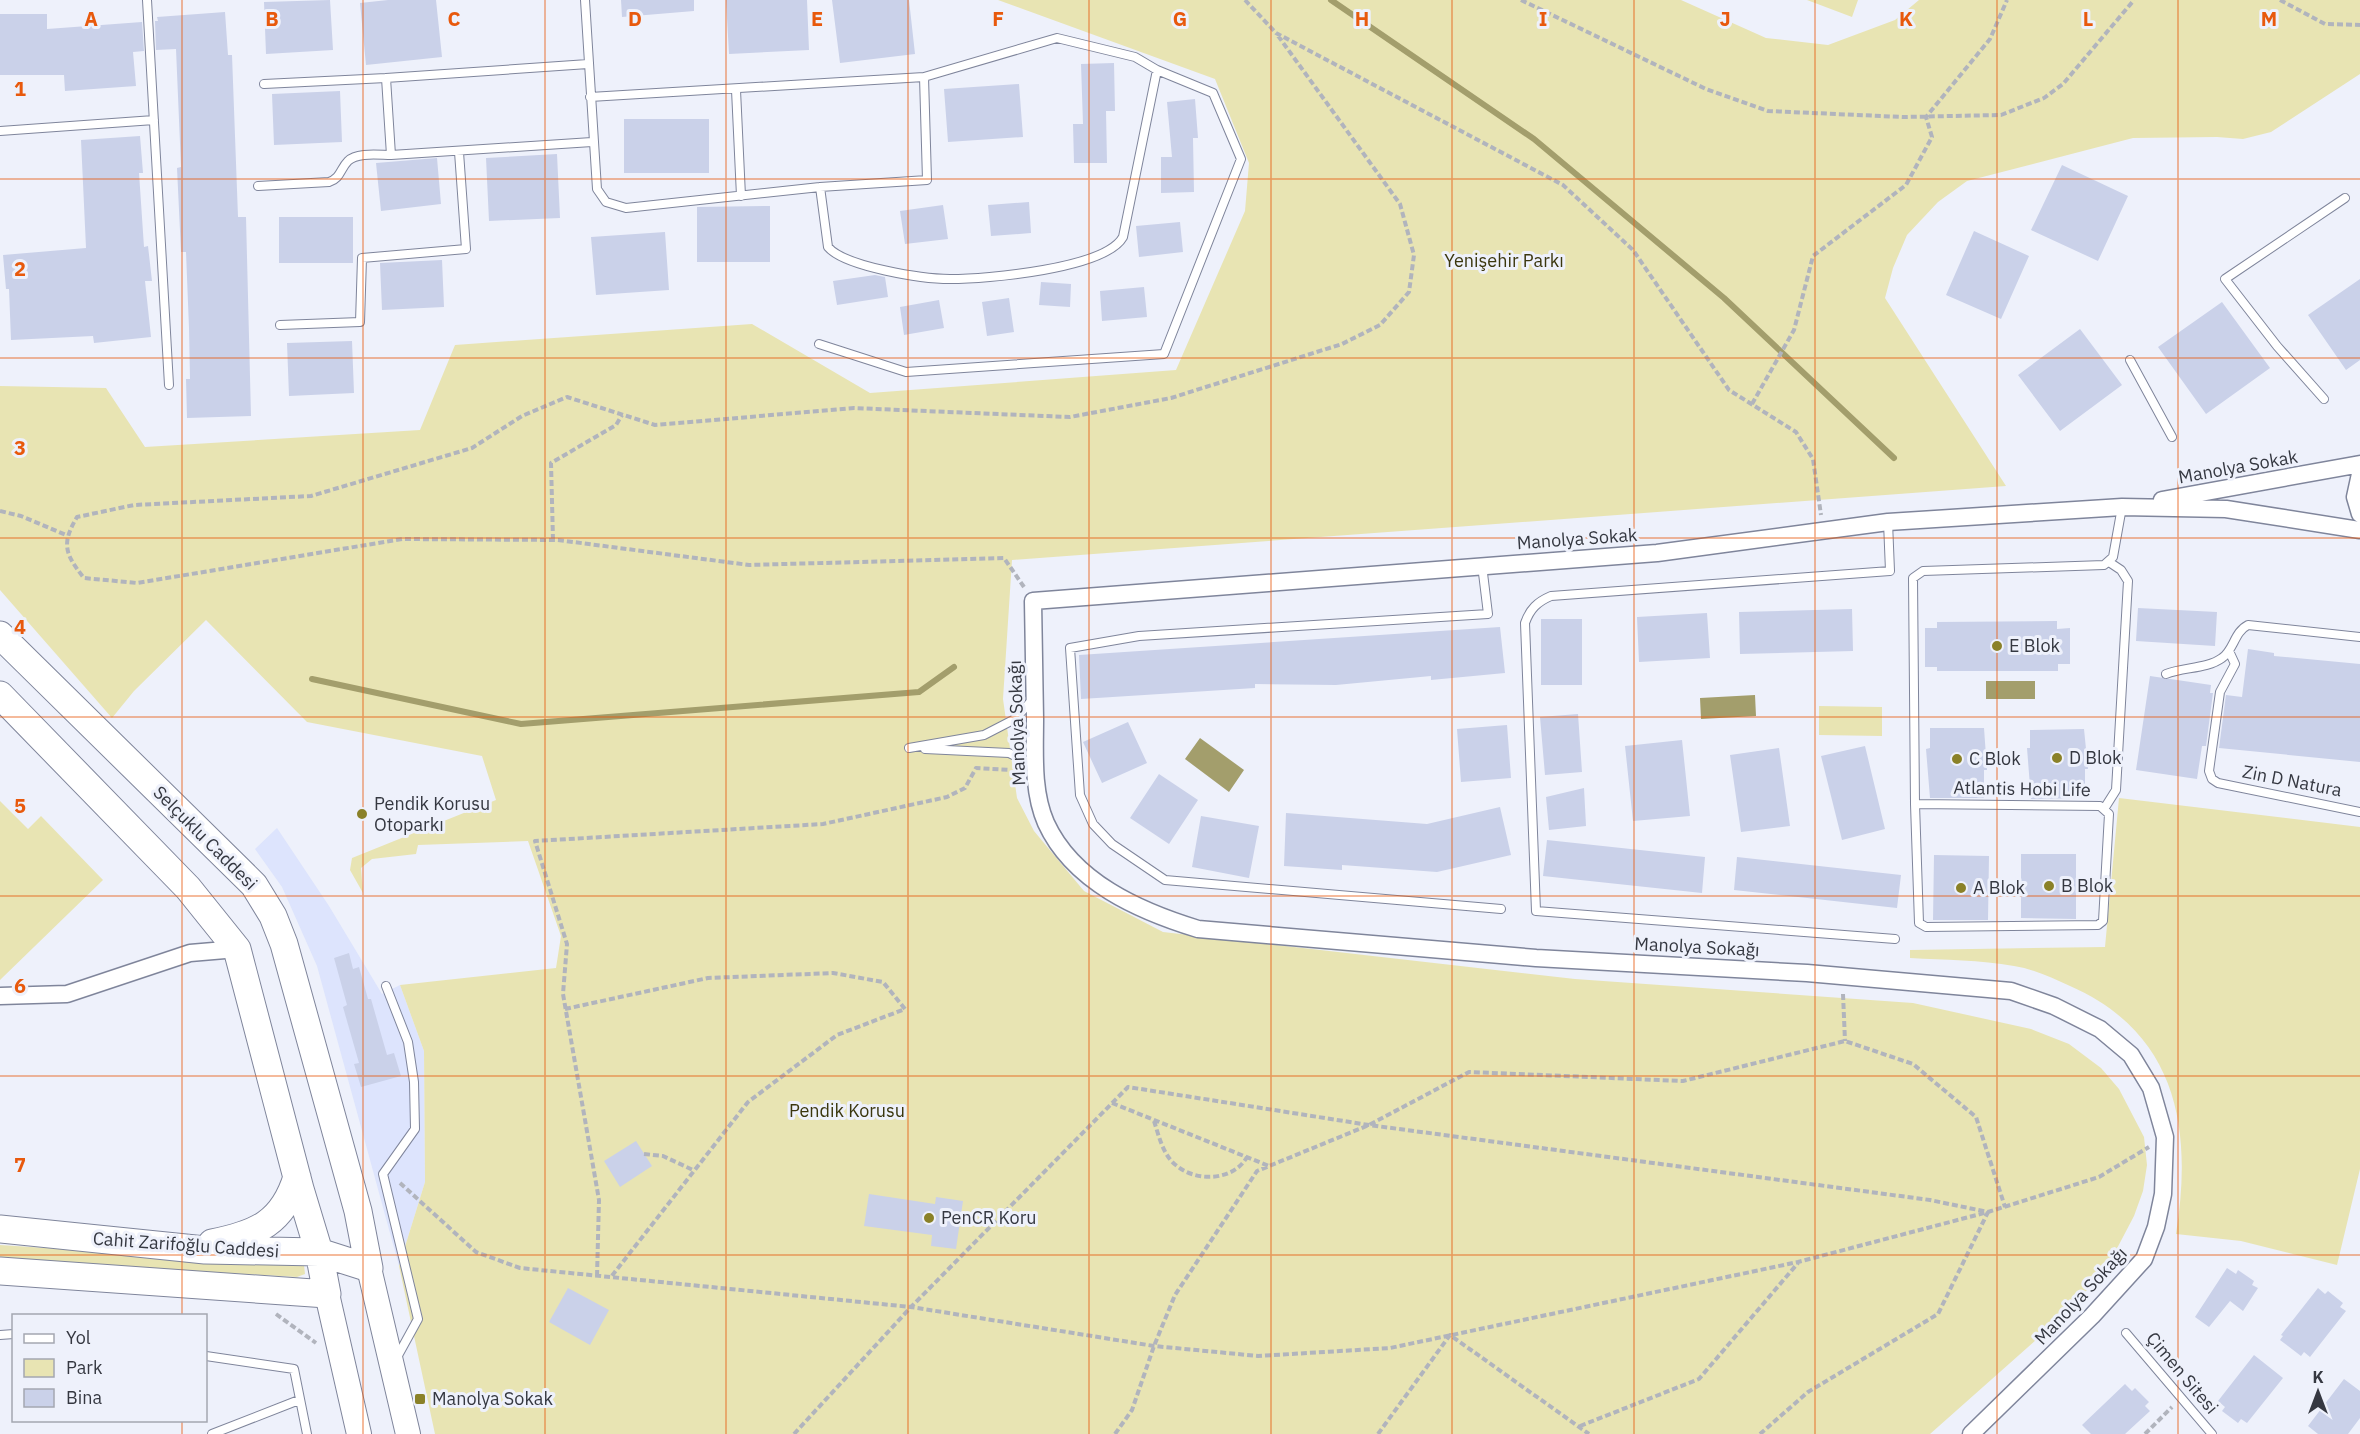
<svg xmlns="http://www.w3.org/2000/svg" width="2360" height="1434" viewBox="0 0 2360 1434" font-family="'IBM Plex Sans',sans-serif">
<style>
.built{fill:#dde4fd}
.green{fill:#e8e4b3}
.water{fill:#a39e6c}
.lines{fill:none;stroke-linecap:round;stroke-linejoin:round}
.stream{stroke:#a39e6c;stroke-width:6}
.building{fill:#cad1e9}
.lane-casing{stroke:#7f859b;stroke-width:10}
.street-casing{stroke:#7f859b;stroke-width:19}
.secondary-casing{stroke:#7f859b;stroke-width:26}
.primary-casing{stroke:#7f859b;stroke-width:29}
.path{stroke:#b1b4bd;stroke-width:4;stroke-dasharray:6 3;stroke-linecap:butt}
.lane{stroke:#fff;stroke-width:8}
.street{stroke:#fff;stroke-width:16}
.secondary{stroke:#fff;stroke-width:24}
.primary{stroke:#fff;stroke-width:27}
.grid{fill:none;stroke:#e8590c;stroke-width:1.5;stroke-opacity:0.55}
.poi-dot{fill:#8a8128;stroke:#eef1fb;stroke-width:2}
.labels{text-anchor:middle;stroke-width:6;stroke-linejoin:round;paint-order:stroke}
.park-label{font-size:18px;fill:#3b370e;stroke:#eef1fb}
.street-label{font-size:18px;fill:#353841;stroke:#eef1fb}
.poi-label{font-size:18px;fill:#353841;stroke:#eef1fb;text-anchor:start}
.grid-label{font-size:20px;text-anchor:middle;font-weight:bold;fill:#e8590c;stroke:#eef1fb;stroke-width:6;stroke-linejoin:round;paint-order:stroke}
</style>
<rect width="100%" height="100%" fill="#eef1fb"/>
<path class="built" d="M277 828 329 906 382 994 400 985 424 1051 425 1182 399 1266 317 966 282 887 255 849Z"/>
<path class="green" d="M998 0H1681L1766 38 1828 45 1895 20 1919 0H2360V74L2271 132 2243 139 2217 137 2133 138 1967 181 1938 202 1907 235 1893 268 1885 298 2006 486 1012 560 1003 699 1017 798 1034 831 1084 891 1163 932 1575 979 1913 1003 2031 1029 2069 1044 2101 1068 2119 1089 2144 1137 2147 1165 2143 1191 2134 1216 2113 1256 2089 1288 2046 1331 1930 1434H435L399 1266 425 1182 424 1051 400 985 556 968 561 936 528 841 418 845 416 854 372 859 361 868 363 893 350 870 352 858 496 800 482 756 307 722 206 620 134 691 112 718 0 590V386L106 388 145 447 420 430 455 345 752 324 870 393 1176 370 1245 211 1249 163 1215 79Z
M1807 0H1858L1852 17Z
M1819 706 1882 707V736L1819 735Z
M2119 798 2360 827V1169L2337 1265 2241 1241 2176 1234C2193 1128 2177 1033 2070 986 2052 978 2034 969 2014 966 1980 960 1945 960 1910 958V950L2105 947Z
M0 801 28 829 41 816 103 880 0 980Z
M0 1245 304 1265 305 1274 297 1277 0 1260Z"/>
<path class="water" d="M1986 681H2035V699H1986Z
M1755 695 1756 716 1701 719 1700 698Z
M1200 738 1244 770 1229 792 1185 759Z"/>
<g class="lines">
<path class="stream" d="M1331 0 1534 139 1724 298 1894 458
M312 679 521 724 919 692 954 667"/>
</g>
<path class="building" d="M330 0 333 50 266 54 264 2Z
M388 0H436L442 57 366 65 360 3Z
M621 0H694V11L622 17Z
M726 0H807L809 50 729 54Z
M832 0H909L915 54 840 63Z
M225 12 228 55H232L238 217H246L251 416 187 418 186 379H190L189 328 186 252H181L177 168 181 167 176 49 156 50 155 21H158L157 17Z
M0 14H47V29L142 22 144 51 133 52 136 86 65 91 64 75H0Z
M1114 63 1115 111H1106L1107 163H1074L1073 124H1083L1081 64Z
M1019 84 1023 137 948 142 944 89Z
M340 91 342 142 274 145 272 94Z
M1195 99 1198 138H1193L1194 192 1161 193V157H1172L1167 102Z
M624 119H709V173H624Z
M140 136 143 173H139L144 247 148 246 152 281H145L151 337 94 343 93 336 11 340 9 289H6L3 255 86 248 81 140Z
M557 154 560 218 489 221 486 158Z
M437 158 441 204 381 211 376 163Z
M2062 165 2128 196 2098 261 2031 230Z
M1029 202 1031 233 991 236 988 205Z
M943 205 948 239 905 244 900 211Z
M770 206V262H697V207Z
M279 217H353V263H279Z
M1180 222 1183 252 1139 257 1136 226Z
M1974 231 2029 256 2001 319 1946 295Z
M665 232 669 290 596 295 591 237Z
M442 260 444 307 382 310 380 263Z
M875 275 885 277 888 297 837 305 833 281Z
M2360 279V360L2346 370 2308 315Z
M1041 282 1071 284 1070 307 1039 305Z
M1144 287 1147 317 1102 321 1100 291Z
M1009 298 1014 332 987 336 982 302Z
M939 300 944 328 904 335 900 307Z
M2222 302 2270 368 2206 414 2158 347Z
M2080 329 2122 385 2060 431 2018 375Z
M352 341 354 393 289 396 287 343Z
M2138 608 2217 612 2215 646 2136 641Z
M1852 609 1853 651 1740 654 1739 612Z
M1707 613 1710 658 1639 662 1637 617Z
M1541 619H1582V685H1541Z
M2057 621V629L2070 628V664H2058V671H1937V667H1925V628H1937V622Z
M1500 627 1505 673 1431 680V676L1336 685 1255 684V688L1081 699 1079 655Z
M2248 649 2274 653V656L2360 664V762L2219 748 2226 695 2242 697Z
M2150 676 2211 685 2210 693H2213L2206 746H2202L2197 779 2136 770Z
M1578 714 1582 772 1545 775 1540 717Z
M1128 722 1147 763 1102 783 1083 742Z
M1507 725 1511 778 1461 782 1457 729Z
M1930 728H1984L1987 770H1984V798H1930L1926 749 1930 748Z
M2084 729 2088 769H2085V798L2031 799 2027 748H2030V730Z
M1682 740 1690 816 1633 821 1625 746Z
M1865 746 1885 829 1842 840 1821 756Z
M1779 748 1790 826 1741 832 1730 755Z
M1159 774 1198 800 1169 844 1130 818Z
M1584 788 1586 826 1549 830 1546 797Z
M1500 807 1511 855 1437 872 1342 865V870L1284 866 1286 813 1427 824Z
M1201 816 1259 826 1249 878 1192 867Z
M1547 840 1705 857 1702 893 1543 876Z
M2021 854H2076V919L2021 918Z
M1934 855 1989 856 1988 920H1933Z
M1737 857 1901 875 1897 908 1734 890Z
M349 953 353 969 359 967 368 999H371L387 1055 394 1053 401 1076 361 1087 354 1064 359 1063 343 1007 347 1005 334 958Z
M636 1141 652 1166 620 1187 604 1161Z
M869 1194 935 1204 936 1197 963 1201 956 1249 931 1246 932 1235 864 1226Z
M2227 1268 2236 1274 2238 1270 2254 1281 2252 1285 2258 1288 2243 1311 2230 1301 2209 1327 2195 1317Z
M568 1288 609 1310 590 1345 549 1322Z
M2318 1288 2325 1294 2328 1291 2343 1303 2340 1307 2346 1311 2310 1357 2304 1352 2301 1356 2280 1340 2283 1336 2281 1335Z
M2254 1355 2283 1378 2247 1423 2241 1419 2238 1423 2222 1411 2225 1407 2218 1401Z
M2344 1379 2360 1391V1418L2348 1434H2318L2308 1426Z
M2125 1384 2132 1391 2135 1388 2149 1402 2145 1406 2150 1411 2125 1434H2091L2082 1425Z"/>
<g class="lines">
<g class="lane-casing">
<path id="lane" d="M147 0 169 385
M585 0 597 189 606 202 626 208 820 187 927 180 924 77 1057 38 1135 57 1157 70 1213 93 1241 159 1164 354 906 372 819 344
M588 64 386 78 391 155 592 142
M264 84 386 78
M736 90 741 196
M590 97 924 77
M0 131 154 120
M258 186 329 182C341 178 340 169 348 161 357 152 379 155 391 155
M820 187 828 247C845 267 923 279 950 279 986 279 1105 269 1123 237L1157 70
M280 325 360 322 362 258 466 249 459 152
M2130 360 2172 437
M2324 399 2277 346 2225 279 2345 198
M1888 522 1890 571 1551 596C1537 602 1530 609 1525 623L1536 911 1895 939
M1482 565 1488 614 1139 636 1070 648 1080 795 1093 824 1112 844 1165 880 1501 909
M2229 651 2235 664 2220 692 2209 771 2212 779 2218 783 2360 812
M2166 674C2183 667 2207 669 2222 658 2234 650 2234 632 2248 625L2360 637
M909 748 984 735 1015 719 1033 699
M925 749 1009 753 1035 766
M1915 804 2100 806 2109 814 2103 921 2098 925 1926 927 1919 923 1915 804 1913 578 1923 571 2104 565 2113 557 2122 507
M2104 809 2116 790 2128 581 2121 570 2109 562
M386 986 408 1042 414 1082 415 1129 383 1174 418 1319 396 1359
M2126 1333 2212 1434
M0 1335 14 1334
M206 1356 294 1369 307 1434
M212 1434 299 1400"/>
</g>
<g class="street-casing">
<path id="street" d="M2360 474 2355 497 2360 514
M2162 500 2360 464
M0 996 67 994 190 953 237 949
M1971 1434 2092 1316 2144 1259 2156 1227 2163 1194 2165 1137 2151 1088 2131 1055 2100 1029 2054 1006 2011 991 1807 973 1536 958 1198 929C1139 911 1073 882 1046 823 1032 791 1035 753 1035 719 1034 680 1034 640 1033 601L1657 553 1888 522 2122 507 2226 509 2360 530"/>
</g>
<g class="secondary-casing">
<path id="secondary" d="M369 1268 408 1434
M327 1294 359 1434"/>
</g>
<g class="primary-casing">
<path id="primary" d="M0 635 254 885 273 916 284 944 358 1211 369 1268
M0 695 188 888 237 949 300 1189 319 1252 327 1294
M0 1229 205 1250 319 1252 369 1268
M212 1243C257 1234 283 1223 297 1177
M0 1271 327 1294"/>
</g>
<path class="path" d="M1245 0 1276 33 1563 185 1633 250 1729 390 1796 432 1813 459 1821 515
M1521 0 1706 89 1768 111 1903 117 2001 115 2044 98 2063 84 2134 0
M2280 0 2325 24 2360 25
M1752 404 1794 330 1813 256 1906 185 1932 137 1926 117 1990 39 2007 0
M0 511 21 516 66 535
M553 540 551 463 616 425 622 415
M1024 587 1004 558 749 565 558 540 402 539 137 583 84 578C65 554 61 544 77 517L134 505 311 496 472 448 522 416 567 397 655 425 854 408 1070 417 1171 398 1342 344 1380 325 1409 292 1414 255 1400 204 1276 33
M1843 994 1845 1041
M565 1009 708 978 833 973 883 982 905 1009 837 1035 748 1102 611 1277
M1112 1103 1269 1166
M1154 1121C1159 1136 1163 1156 1177 1166 1198 1183 1234 1180 1247 1157
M644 1154 663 1156 693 1170
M400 1183 476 1252 520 1268 911 1307 1154 1346 1258 1356 1390 1348 1798 1262 1988 1212 2099 1177 2149 1147
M597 1276 599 1200 563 994 567 944 535 841 823 824 947 797 965 788 976 768 1010 770
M276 1314 316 1343
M1580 1426 1699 1379 1798 1263
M794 1434 911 1307 1128 1087 1369 1125 1930 1200 1988 1212 1938 1314 1808 1392 1760 1434
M1115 1434 1132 1410 1154 1346 1175 1295 1257 1171 1369 1125 1469 1072 1683 1081 1845 1041 1913 1064 1976 1117 2005 1207
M1378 1434 1450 1335 1589 1434
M2145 1434 2172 1407"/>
<use href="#lane" class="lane"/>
<use href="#street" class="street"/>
<use href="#secondary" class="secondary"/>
<use href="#primary" class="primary"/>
</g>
<path class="grid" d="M182 0V1316M363 0V1434M545 0V1434M726 0V1434M908 0V1434M1089 0V1434M1271 0V1434M1452 0V1434M1634 0V1434M1815 0V1434M1997 0V1434M2178 0V1434M0 179H2360M0 358H2360M0 538H2360M0 717H2360M0 896H2360M0 1076H2360M0 1255H2360M182 1420V1434"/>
<g class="poi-dot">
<circle cx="1997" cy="646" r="6"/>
<circle cx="2057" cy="758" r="6"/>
<circle cx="1957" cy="759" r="6"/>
<circle cx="362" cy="814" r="6"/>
<circle cx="2049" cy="886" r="6"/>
<circle cx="1961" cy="888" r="6"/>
<circle cx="929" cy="1218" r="6"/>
<rect x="414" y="1393" width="12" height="12" rx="3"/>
</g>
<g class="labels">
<g class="park-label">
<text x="1504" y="267">Yenişehir Parkı</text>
<text x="847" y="1117">Pendik Korusu</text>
</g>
<g class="street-label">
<text transform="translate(2238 467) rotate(-10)" y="6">Manolya Sokak</text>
<text transform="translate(1577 539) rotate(-4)" y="6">Manolya Sokak</text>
<text transform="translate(1017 723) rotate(-92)" y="6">Manolya Sokağı</text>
<text transform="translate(2292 781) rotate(11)" y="6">Zin D Natura</text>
<text transform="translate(2022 789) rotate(1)" y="6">Atlantis Hobi Life</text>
<text transform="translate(205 838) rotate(45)" y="6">Selçuklu Caddesi</text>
<text transform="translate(1697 947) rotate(3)" y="6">Manolya Sokağı</text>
<text transform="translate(186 1245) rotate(4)" y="6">Cahit Zarifoğlu Caddesi</text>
<text transform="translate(2081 1296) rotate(-47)" y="6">Manolya Sokağı</text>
<text transform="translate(2182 1373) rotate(50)" y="6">Çimen Sitesi</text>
</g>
<g class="poi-label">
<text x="2009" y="652">E Blok</text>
<text x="2069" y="764">D Blok</text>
<text x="1969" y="765">C Blok</text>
<text x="374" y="810">Pendik Korusu<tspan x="374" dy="21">Otoparkı</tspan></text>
<text x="2061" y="892">B Blok</text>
<text x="1973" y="894">A Blok</text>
<text x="941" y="1224">PenCR Koru</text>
<text x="432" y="1405">Manolya Sokak</text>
</g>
</g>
<g class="grid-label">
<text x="91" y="26">A</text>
<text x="272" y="26">B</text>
<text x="454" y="26">C</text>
<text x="635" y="26">D</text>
<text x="817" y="26">E</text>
<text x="998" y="26">F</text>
<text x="1180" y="26">G</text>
<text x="1362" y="26">H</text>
<text x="1543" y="26">I</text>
<text x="1725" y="26">J</text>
<text x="1906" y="26">K</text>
<text x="2088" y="26">L</text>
<text x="2269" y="26">M</text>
<text x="20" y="96">1</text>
<text x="20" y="276">2</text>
<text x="20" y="455">3</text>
<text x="20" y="634">4</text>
<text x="20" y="813">5</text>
<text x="20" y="993">6</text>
<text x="20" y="1172">7</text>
</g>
<rect x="12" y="1314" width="195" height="108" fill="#eef1fb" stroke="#a4a7b1" stroke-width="1.5"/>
<rect x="24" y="1334" width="30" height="9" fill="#ffffff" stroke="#a4a7b1" stroke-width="1.5"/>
<text x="66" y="1344" font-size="18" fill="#353841">Yol</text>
<rect x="24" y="1359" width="30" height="18" fill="#e8e4b3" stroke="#a4a7b1" stroke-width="1.5"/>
<text x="66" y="1374" font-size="18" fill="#353841">Park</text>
<rect x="24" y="1389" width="30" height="18" fill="#cad1e9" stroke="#a4a7b1" stroke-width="1.5"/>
<text x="66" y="1404" font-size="18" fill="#353841">Bina</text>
<g transform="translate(2318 1392)" stroke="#eef1fb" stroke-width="4.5" paint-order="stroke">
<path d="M0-4.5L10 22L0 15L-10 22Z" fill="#353841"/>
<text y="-9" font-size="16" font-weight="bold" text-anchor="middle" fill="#353841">K</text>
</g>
</svg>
